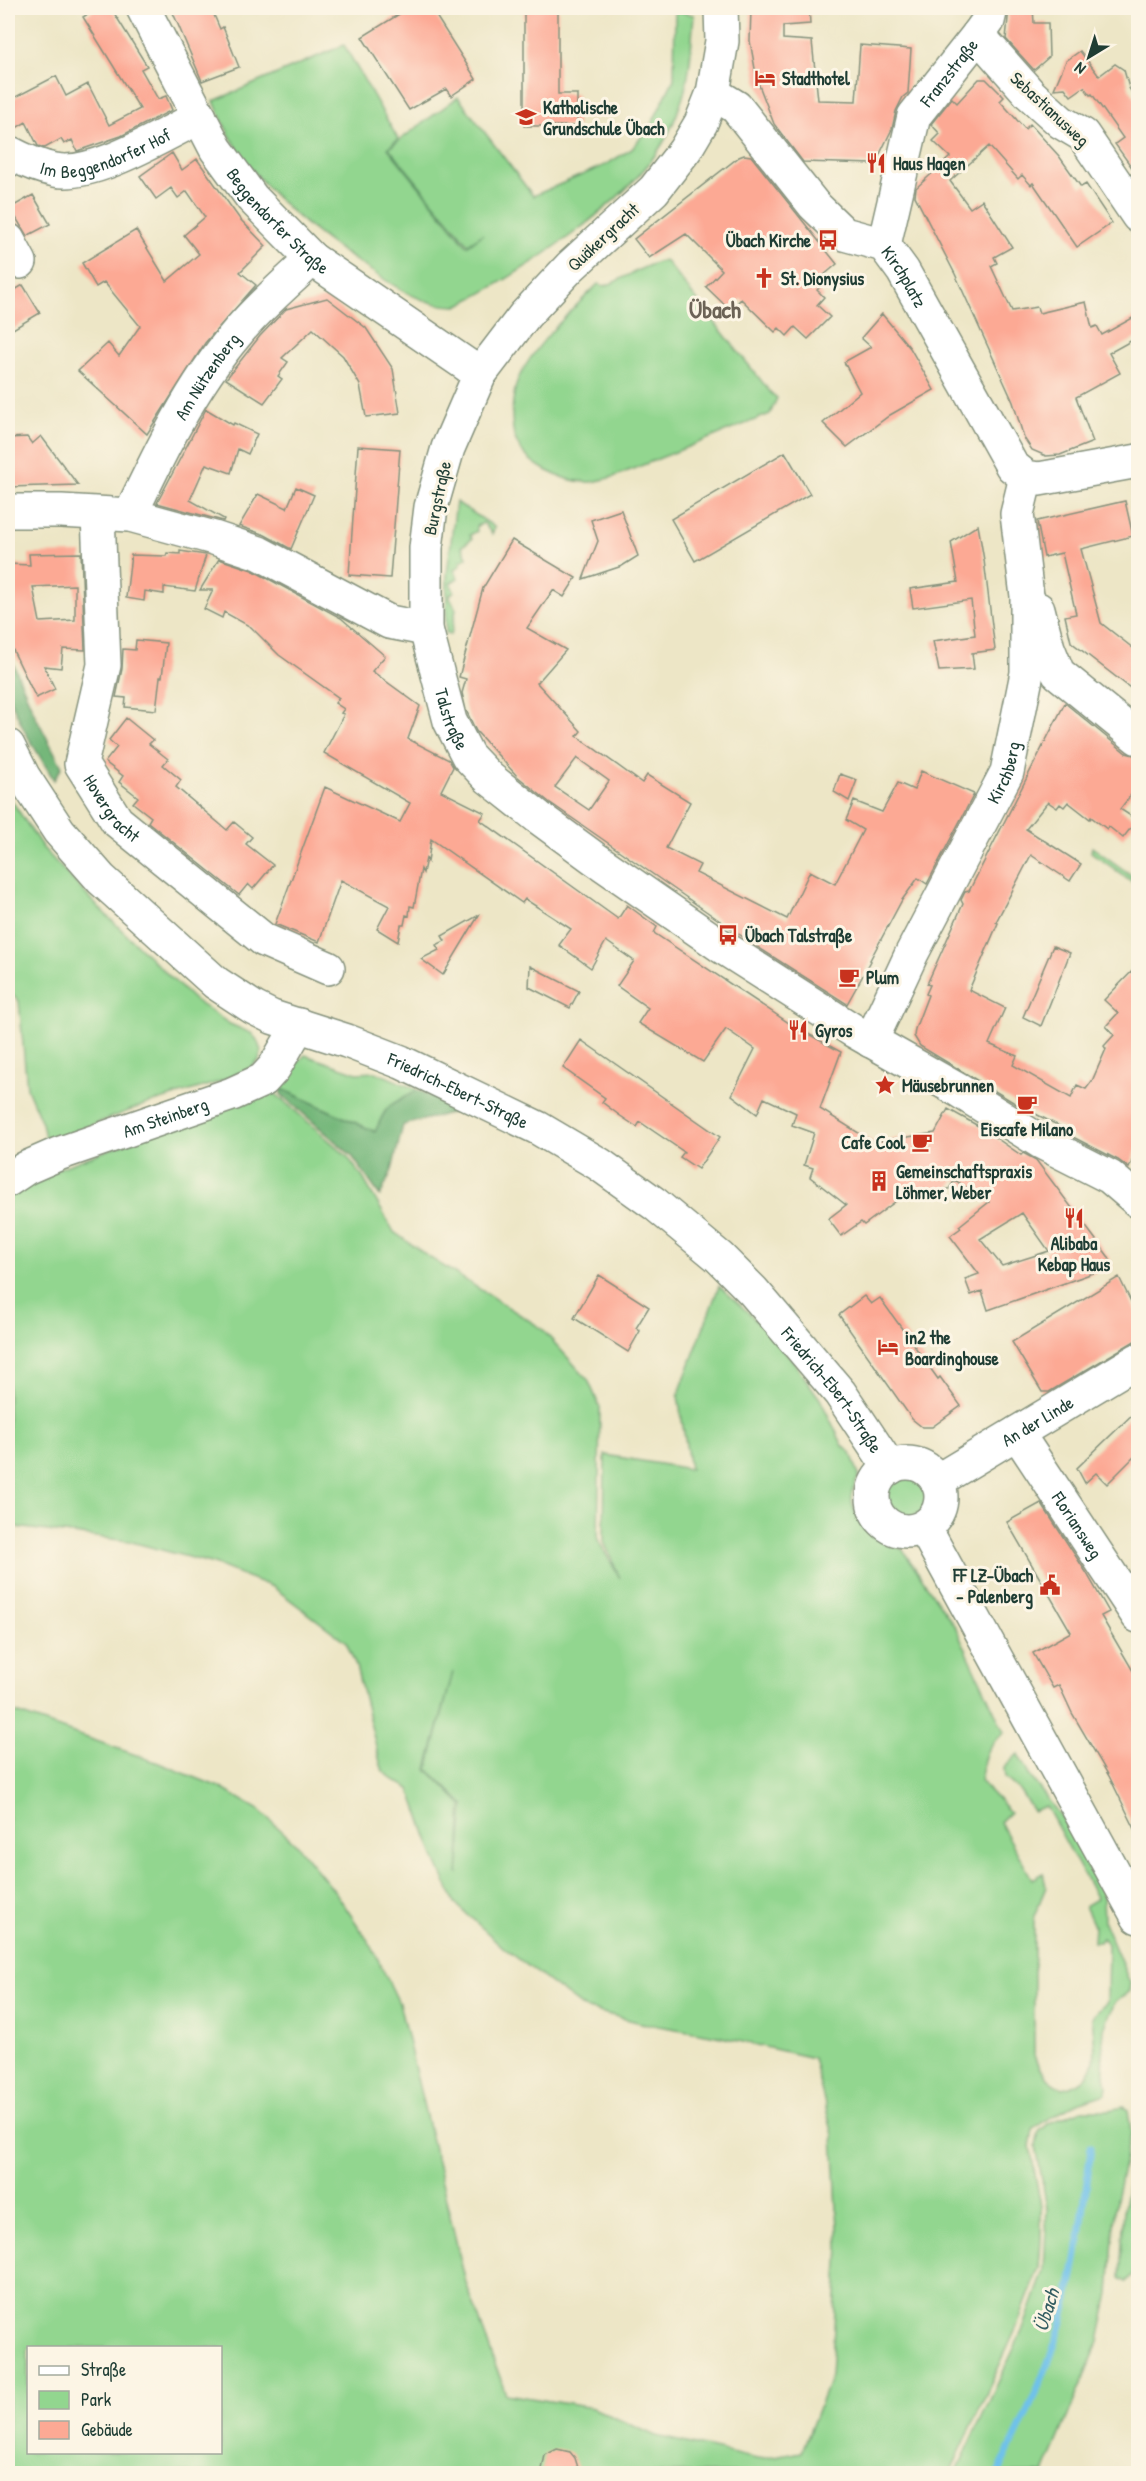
<svg xmlns="http://www.w3.org/2000/svg" width="1146" height="2481" font-family="'Patrick Hand',sans-serif">
<rect width="100%" height="100%" fill="#fcf5e5"/>
<filter id="ink" filterUnits="userSpaceOnUse"><feTurbulence type="fractalNoise" baseFrequency=".0167" numOctaves="2"/><feDisplacementMap in="SourceGraphic" scale="12" xChannelSelector="R" yChannelSelector="G"/><feConvolveMatrix kernelMatrix="1 2 1 2 8 2 1 2 1" color-interpolation-filters="sRGB"/></filter>
<filter id="wash" filterUnits="userSpaceOnUse"><feTurbulence type="fractalNoise" baseFrequency=".008" numOctaves="4" result="noise"/><feDisplacementMap in="SourceGraphic" scale="24" xChannelSelector="R" yChannelSelector="G"/><feGaussianBlur stdDeviation="1.35" result="paint"/><feColorMatrix in="noise" values="0 0 0 0 0 0 0 0 0 0 0 0 0 0 0 0 0 1.4 0 .05"/><feComposite in="paint" operator="in"/></filter>
<g filter="url(#wash)">
<rect width="100%" height="100%" fill="#ede6c6"/>
<!-- green -->
<path fill="#92d68f" stroke="#588a62" stroke-width="1.5" fill-rule="evenodd" d="M677,11L694,15C691,44 691,78 680,105C676,118 670,131 663,143C628,204 519,275 457,306C423,306 397,288 370,270C304,228 241,176 214,101L344,45L398,139L388,148L467,246L483,234L468,244L389,148L458,97L533,196L605,165L632,149L652,123L674,79L675,14Z
M665,260L771,393L777,398L770,414L613,477C606,479 598,481 591,482C564,483 524,465 515,438C512,430 512,419 512,410C513,400 514,389 518,379C536,343 570,312 598,284L605,286C628,277 641,266 665,260Z
M456,502L495,527L492,534L484,523L476,526L477,531L470,535L472,539L462,546L467,557L460,562L461,565L454,570L458,578L450,583L454,591L449,596L456,609L451,635L446,634L447,574Z
M8,795L43,848L99,908L194,1000L230,1024L251,1033L257,1040L261,1051L259,1060L252,1067L219,1082L144,1105L46,1143L42,1123L27,1088L19,1001L8,992Z
M1092,847L1138,880V886L1091,852Z
M305,1055L357,1073L376,1072L418,1090C393,1105 386,1101 376,1132L280,1088L284,1076Z
M270,1089L347,1156L363,1178L394,1232L432,1259L541,1328L588,1380L600,1407L598,1540L620,1578L604,1542L605,1455L690,1469L678,1396L719,1286L750,1314L790,1357L820,1399L843,1446L851,1453L859,1475L852,1492V1503L856,1514L867,1531L886,1544L902,1549L956,1628L1004,1732C981,1753 986,1754 980,1781L1010,1812L1000,1822L1032,1879L1043,1873L1046,1887L1034,1916V2055C1039,2072 1048,2081 1063,2088C1103,2080 1095,2050 1092,2017L1107,2002L1108,1944L1102,1938L1099,1942H1093L1094,1926L1085,1906L1097,1899L1046,1806L1033,1811L1020,1791L1005,1778L1004,1768L1018,1754L1029,1775L1063,1819L1103,1896L1104,1922L1130,1983L1129,1991L1114,2004L1104,2029L1102,2057L1107,2087L1105,2094L1078,2103L1046,2120L1033,2130L1030,2146L1041,2207V2239L1039,2268L1016,2329L950,2473H8V1710L156,1762L219,1787L259,1810L295,1843L336,1893L371,1945L399,2003L466,2283L506,2394L593,2408L656,2436L757,2459L802,2451L831,2376L839,2247L833,2135L813,2058L717,2036L641,2023L584,2008L504,1948L455,1903L435,1859L410,1789L394,1780L383,1771L380,1762L356,1666L346,1642L273,1587L214,1564L128,1541L8,1526V1193L20,1183ZM453,1672L428,1769L464,1805L458,1875L462,1805L427,1769ZM28,2348H220V2452H28Z
M883 1496a22 22 0 1 1 44 0a22 22 0 1 1-44 0Z
M1123,2107L1128,2110L1131,2133L1116,2199L1109,2293L1099,2341L1044,2473H956L1024,2327L1044,2271L1047,2208L1036,2146L1039,2132L1049,2123L1082,2110H1109Z
M1138,2129V2270H1136L1127,2282L1120,2278L1124,2208Z"/>
<!-- forest -->
<path fill="#75b77a" stroke="#4a7a57" stroke-width="1.5" d="M8,656L12,661L35,715L62,767L54,780L25,732L8,695Z
M280,1088L375,1132C389,1099 389,1107 418,1090L462,1110L403,1125L392,1170L380,1196L352,1156L281,1094Z"/>
<g fill="none" stroke-linecap="round" stroke-linejoin="round">
<!-- stream -->
<path stroke="#6ec1ea" stroke-width="7" d="M998,2474C1021,2425 1046,2376 1061,2325C1078,2267 1084,2207 1091,2147"/>
</g>
<g id="blocks">
<!-- building -->
<path fill="#fca994" fill-rule="evenodd" d="M97,8H111L147,66L141,69L158,99L166,96L172,110L121,136L77,151L72,140L64,144L61,139L45,148L38,146L26,122L8,133V101L56,76L66,96L88,84L109,125L140,109L83,17Z
M171,8H211L220,29L223,27L239,67L202,81Z
M409,8H431L476,79L451,96L446,89L409,110L362,37Z
M524,8H558V94H577V126H524Z
M751,8H809L810,24L783,26V39L812,41L818,100L856,101L860,45L911,49L908,93L903,97L896,111L892,129L875,164L803,162L774,124L757,80L750,41Z
M1009,8H1033L1034,23H1048L1049,57L1034,70L1006,39Z
M1080,51L1099,76L1115,64L1124,70L1129,88L1138,102V176L1115,144L1123,138L1092,94L1090,95L1084,87L1071,96L1065,88L1054,89L1066,61Z
M979,79H986L1004,97L1000,101L1025,129L1030,124L1059,156L1081,187L1086,184L1112,223L1077,247L1033,183L1031,185L1022,175L1018,179L989,146L950,181L970,208L982,200L1012,247L994,257L997,263L991,266L1012,311L1037,307L1039,313L1086,302L1092,328L1097,326L1102,335L1138,315V337L1109,353L1120,373L1076,397L1093,442L1060,455L1046,456L1032,450L1024,438L1013,402L955,274L915,196L916,188L950,157L933,141L940,134L931,124L952,98L957,103Z
M172,153L182,170L197,159L239,218L266,246L240,272L256,285L205,343L147,434L78,371L108,343L119,356L140,326L104,282L96,287L82,263L136,230L167,281L199,254L184,235L205,217L187,191L178,198L171,188L156,199L140,176Z
M744,155L751,156L837,264L816,282L821,286L817,290L824,297L817,305L830,317L808,339L795,327L787,336L779,328L775,332L741,299L730,310L706,287L722,270L686,234L649,258L634,239L739,157Z
M33,195L50,224L27,236L10,208Z
M23,285L40,313L8,332V294Z
M327,298L366,328L393,369L400,413L366,417L360,385L343,356L313,329L282,358L288,362L278,376L282,379L264,403L226,379L260,336L286,309Z
M882,314L910,348L934,390L890,415L847,447L823,423L860,392L844,362L871,347L861,338Z
M206,409L233,425L234,423L257,434L248,454L238,449L231,473L206,464L190,500L224,519L223,521L157,503Z
M41,436L78,485L8,487V438L27,437L32,444Z
M358,446L400,449L390,578L349,575Z
M785,452L810,494L695,561L671,519Z
M296,487L314,495L291,549L265,535L239,526L258,494L287,508Z
M1125,501L1133,536L1081,549L1101,623L1138,652V694L1071,642L1065,616L1076,614L1062,553L1044,557L1037,521Z
M621,510L638,556L622,566L583,579L598,541L591,520Z
M978,525L984,560L995,650L972,653L974,669L939,671L933,641L975,635L971,600L913,608L910,589L958,582L951,542Z
M512,540L576,578L564,597L553,590L527,628L566,650L537,683L581,731L577,736L642,783L647,775L690,802L666,848L700,865L696,873L787,919L810,871L835,884L863,830L846,820L854,801L882,812L898,783L914,790L921,771L974,794L927,884L918,878L902,900L870,960L871,961L847,1004L759,948L549,802L517,776L476,731L466,710L462,693L466,679L459,677L483,588ZM577,758L609,781L589,810L555,787Z
M180,551L206,555L195,591L164,587V594L145,591L144,601L126,598L131,555L166,556L167,553L180,554Z
M81,553L85,650L63,649L61,668L44,666L55,689L36,698L10,644L8,564L30,565L29,554ZM75,585V620L40,622L33,587Z
M219,559L252,570L341,618L385,656L372,671L420,706L408,739L449,760L453,767L441,791L485,813L480,820L618,919L627,905L657,927L654,933L792,1025L841,1052L820,1109L873,1142L935,1133L948,1109L980,1127L1021,1155L1023,1153L1036,1160L1108,1256L1113,1266L988,1310L982,1291L971,1295L965,1279L979,1274L950,1236L961,1228L959,1226L989,1202L955,1180L949,1189L903,1196L864,1225L861,1222L841,1236L828,1219L846,1205L810,1177L813,1168L804,1165L814,1133L792,1125L796,1113L764,1098L757,1114L732,1095L755,1049L726,1029L703,1062L638,1023L648,1008L617,986L634,961L606,941L591,968L559,945L571,929L525,899L522,903L431,839L428,862L426,858L423,873L421,869L414,907L410,906L409,916L406,915L404,925H401L398,942L377,929L389,906L341,880L319,942L275,924L325,787L400,822L410,803L324,753L344,714L341,713L344,709L335,703L339,698L279,655L251,627L224,612L222,618L204,609L213,590H200ZM1022,1213L1049,1251L1002,1266L980,1239Z
M136,640L166,643L162,677H160L156,710L125,707L126,698L116,697L122,669L123,649L135,650Z
M1065,703L1126,753L1138,756V786L1120,809L1137,820L1123,838L1108,826L1107,829L1091,817L1090,819L1068,802L1064,807L1060,804L1057,808L1048,802L1026,829L1081,864L1070,881L1031,855L996,922L998,923L969,990L1005,1008L989,1044L1017,1056L1013,1065L1071,1098L1077,1085L1086,1089L1092,1081L1106,1049L1104,1046L1114,1035L1106,1026L1118,1013L1104,1000L1138,965V1147L1129,1168L1118,1160L1067,1134L1069,1131L1018,1105L920,1046L914,1036L915,1029L928,995L926,994L930,985L927,984L963,904L961,900L965,892L969,891Z
M126,718L153,740L149,744L168,759L163,765L181,780L176,787L227,830L234,822L252,837L246,844L273,865L253,889L248,884L239,895L148,822L151,817L133,803L138,797L119,782L123,776L105,762L117,747L109,740Z
M840,774L857,780L849,801L834,792Z
M479,915L443,975L421,959L439,950L436,945L445,941L442,936Z
M1053,946L1070,953L1041,1026L1023,1017Z
M530,966L579,991L570,1008L529,987Z
M581,1040L720,1137L698,1169L680,1157L684,1152L640,1122L637,1127L619,1115L602,1102L605,1098L563,1068Z
M599,1275L649,1307L636,1328L640,1331L628,1352L574,1318Z
M1119,1277L1138,1316V1339L1049,1392H1042L1012,1342Z
M864,1296L871,1304L880,1298L938,1379L940,1377L961,1406L932,1427H922L912,1419L839,1315Z
M1138,1409V1453L1107,1484L1096,1473L1085,1483L1077,1468Z
M1041,1503L1086,1572L1109,1612L1101,1616L1133,1671L1138,1668V1835L1109,1776L1072,1713L1059,1685L1053,1688L1033,1653L1071,1632L1007,1522Z
M557,2449L570,2452L575,2458L580,2474H541L545,2455Z"/>
</g>
</g>
<g filter="url(#ink)">
<use href="#blocks" fill-opacity="0" stroke="#86927d" stroke-width="1.5"/>
<g fill="none" stroke-linecap="round" stroke-linejoin="round">
<!-- minor casing -->
<g stroke="#86927d" stroke-width="36">
<g id="minor">
<path id="s1" d="M143,8L216,149L252,198L312,259L480,374"/>
<path id="s2" d="M721,8L722,41L713,93L701,123L685,150L654,190L570,267L525,315L480,374L448,448L431,507L426,548V629L450,721L468,756L489,778L538,817L594,858L721,946L854,1031L958,1090L1041,1142L1110,1177L1138,1201"/>
<path d="M978,35L1030,94L1061,122L1083,135L1138,216"/>
<path id="s3" d="M713,93L736,107L814,205L844,234L884,245L903,271L1012,466L1026,477L1039,479L1138,461"/>
<path id="s4" d="M8,152C23,160 38,167 55,170C94,178 164,134 200,117"/>
<path d="M8,240L20,262"/>
<path id="s5" d="M884,245L914,116L978,35L988,21L991,8"/>
<path d="M8,511H61L130,515L214,538L259,553L389,622L426,629"/>
<path id="s6" d="M98,515L104,665L81,764L117,821L264,940L328,968"/>
<path id="s7" d="M130,515C160,452 191,387 237,333C259,306 287,283 312,259"/>
<path d="M1038,609L1048,648L1058,673L1138,738"/>
<path id="s8" d="M871,1041L912,953L1007,772L1027,673V596L1017,514L1026,477"/>
<path id="s9" d="M8,1180L26,1168L58,1154L232,1094L263,1080L274,1068L299,1025"/>
<path id="s10" d="M1017,1433L1138,1616"/>
<path id="s11" d="M937,1481L1138,1360"/>
</g>
</g>
<!-- major casing -->
<g stroke="#86927d" stroke-width="36">
<g id="major">
<path id="s12" d="M8,746L23,776L59,831L101,879L216,983L254,1008L272,1017L347,1041L401,1062L538,1128L599,1164L655,1204L719,1257L753,1291L840,1393L890,1468"/>
<circle cx="907" cy="1497" r="34"/>
<path d="M924,1527L1138,1917"/>
</g>
</g>
<!-- minor -->
<use href="#minor" stroke="#fff" stroke-width="33"/>
<!-- major -->
<use href="#major" stroke="#fff" stroke-width="33"/>
</g>
</g>
<!-- icons -->
<defs>
<g id="hotel-bare" transform="scale(1.62)"><path d="M-6-4.5h1.5V1H6V5H4.5V3h-9V5H-6ZM-4 0a1.8 1.8 0 1 1 3.6 0ZM.5 0V-2.5h3Q6-2.5 6 0Z" fill="#c8321e" stroke="#fcf5e5" stroke-width="2.5" paint-order="stroke"/></g>
<g id="school-bare" transform="scale(1.62)"><path d="M0-5L7-2L0 1L-7-2ZM-4 1L0 2.5L4 1V4Q0 6-4 4Z" fill="#c8321e" stroke="#fcf5e5" stroke-width="2.5" paint-order="stroke"/></g>
<g id="restaurant-bare" transform="scale(1.62)"><path d="M-5-6h1v4h1v-4h1v4h1v-4h1v5L-1.5 .5V6h-2V.5L-5-1ZM5-6V6H3V1.5H1.5Q1.5-4 5-6Z" fill="#c8321e" stroke="#fcf5e5" stroke-width="2.5" paint-order="stroke"/></g>
<g id="bus-bare" transform="scale(1.62)"><path d="M-5-6H5V4H4V6H2V4H-2V6H-4V4H-5ZM-3.5-4V0h7V-4ZM-3.5 1.2v1.5H-2V1.2ZM2 1.2v1.5H3.5V1.2Z" fill="#c8321e" stroke="#fcf5e5" stroke-width="2.5" paint-order="stroke"/></g>
<g id="church-bare" transform="scale(1.62)"><path d="M-1.2-6h2.4v3.5h3.3v2.4h-3.3V6h-2.4V-.1h-3.3v-2.4h3.3Z" fill="#c8321e" stroke="#fcf5e5" stroke-width="2.5" paint-order="stroke"/></g>
<g id="cafe-bare" transform="scale(1.62)"><path d="M-5.5-4.5H6V0H3Q3 3.5 0 3.5H-2.5Q-5.5 3.5-5.5 0ZM3-3.2v2h1.7v-2ZM-6 4.5H4V6H-6Z" fill="#c8321e" stroke="#fcf5e5" stroke-width="2.5" paint-order="stroke"/></g>
<g id="sight-bare" transform="scale(1.62)"><path d="M0-6L1.8-2.2L6-1.7L2.9 1.2L3.7 5.4L0 3.3L-3.7 5.4L-2.9 1.2L-6-1.7L-1.8-2.2Z" fill="#c8321e" stroke="#fcf5e5" stroke-width="2.5" paint-order="stroke"/></g>
<g id="building-bare" transform="scale(1.62)"><path d="M-4-6H4V6H1V3H-1V6H-4ZM-2.5-4.3h1.7v1.8h-1.7ZM.8-4.3h1.7v1.8H.8ZM-2.5-1h1.7V.8h-1.7ZM.8-1h1.7V.8H.8Z" fill="#c8321e" stroke="#fcf5e5" stroke-width="2.5" paint-order="stroke"/></g>
<g id="civic-bare" transform="scale(1.62)"><path d="M-.6-6.5H3V-4.5H.6V-3L4-1V1h2V6H-6V1h2V-1L-.6-3ZM-1.2 2.5V6h2.4V2.5Z" fill="#c8321e" stroke="#fcf5e5" stroke-width="2.5" paint-order="stroke"/></g>
</defs>
<g fill-rule="evenodd">
<use href="#hotel-bare" x="765" y="78"/>
<use href="#school-bare" x="526" y="117"/>
<use href="#restaurant-bare" x="876" y="163"/>
<use href="#bus-bare" x="828" y="240"/>
<use href="#church-bare" x="764" y="278"/>
<use href="#bus-bare" x="728" y="935"/>
<use href="#cafe-bare" x="849" y="977"/>
<use href="#restaurant-bare" x="798" y="1030"/>
<use href="#sight-bare" x="885" y="1085"/>
<use href="#cafe-bare" x="1027" y="1104"/>
<use href="#cafe-bare" x="922" y="1142"/>
<use href="#building-bare" x="879" y="1181"/>
<use href="#restaurant-bare" x="1074" y="1218"/>
<use href="#hotel-bare" x="888" y="1347"/>
<use href="#civic-bare" x="1050" y="1585"/>
</g>
<g text-anchor="middle" dominant-baseline="central" stroke-width="6" stroke-linejoin="round" paint-order="stroke">
<!-- street labels -->
<g font-size="18" fill="#1f3d34" stroke="#fcf5e5">
<text stroke="none"><textPath href="#s5" startOffset="188">Franzstraße</textPath></text>
<text transform="translate(1050 109) rotate(43)">Sebastianusweg</text>
<text stroke="none"><textPath href="#s4" startOffset="104">Im Beggendorfer Hof</textPath></text>
<text stroke="none"><textPath href="#s1" startOffset="254">Beggendorfer Straße</textPath></text>
<text transform="translate(603 237) rotate(-43)">Quäkergracht</text>
<text stroke="none"><textPath href="#s3" startOffset="273">Kirchplatz</textPath></text>
<text stroke="none"><textPath href="#s7" startOffset="159">Am Nützenberg</textPath></text>
<text transform="translate(437 498) rotate(-78)">Burgstraße</text>
<text stroke="none"><textPath href="#s2" startOffset="812">Talstraße</textPath></text>
<text stroke="none"><textPath href="#s8" startOffset="300">Kirchberg</textPath></text>
<text stroke="none"><textPath href="#s6" startOffset="306">Hovergracht</textPath></text>
<text stroke="none"><textPath href="#s12" startOffset="584">Friedrich-Ebert-Straße</textPath></text>
<text stroke="none"><textPath href="#s9" startOffset="170">Am Steinberg</textPath></text>
<text stroke="none"><textPath href="#s12" startOffset="1070">Friedrich-Ebert-Straße</textPath></text>
<text stroke="none"><textPath href="#s11" startOffset="117">An der Linde</textPath></text>
<text stroke="none"><textPath href="#s10" startOffset="110">Floriansweg</textPath></text>
</g>
<!-- poi labels -->
<g font-size="18" font-weight="bold" fill="#1f3d34" stroke="#fcf5e5" text-anchor="start">
<text x="782" y="78">Stadthotel</text>
<text x="543" y="107">Katholische<tspan x="543" dy="21">Grundschule Übach</tspan></text>
<text x="893" y="163">Haus Hagen</text>
<text x="811" y="240" text-anchor="end">Übach Kirche</text>
<text x="781" y="278">St. Dionysius</text>
<text x="745" y="935">Übach Talstraße</text>
<text x="866" y="977">Plum</text>
<text x="815" y="1030">Gyros</text>
<text x="902" y="1085">Mäusebrunnen</text>
<text x="1027" y="1129" text-anchor="middle">Eiscafe Milano</text>
<text x="905" y="1142" text-anchor="end">Cafe Cool</text>
<text x="896" y="1171">Gemeinschaftspraxis<tspan x="896" dy="21">Löhmer, Weber</tspan></text>
<text x="1074" y="1243" text-anchor="middle">Alibaba<tspan x="1074" dy="21">Kebap Haus</tspan></text>
<text x="905" y="1337">in2 the<tspan x="905" dy="21">Boardinghouse</tspan></text>
<text x="1033" y="1575" text-anchor="end">FF LZ-Übach<tspan x="1033" dy="21">- Palenberg</tspan></text>
</g>
<!-- water labels -->
<g font-size="20" font-style="italic" fill="#335e62" stroke="#fcf5e5">
<text transform="translate(1046 2310) rotate(-73)">Übach</text>
</g>
<!-- district labels -->
<g font-size="24" font-weight="bold" fill="#6c6356" stroke="#fcf5e5">
<text x="715" y="309">Übach</text>
</g>
</g>
<!-- margin -->
<rect width="1146" height="2481" fill="none" stroke="#fcf5e5" stroke-width="30"/>
<!-- legend -->
<rect x="27" y="2346" width="195" height="108" fill="#fcf5e5" stroke="#a4ab9e" stroke-width="1.5"/>
<rect x="39" y="2366" width="30" height="9" fill="#ffffff" stroke="#a4ab9e" stroke-width="1.5"/>
<text x="81" y="2376" font-size="18" fill="#1f3d34">Straße</text>
<rect x="39" y="2391" width="30" height="18" fill="#92d68f" stroke="#a4ab9e" stroke-width="1.5"/>
<text x="81" y="2406" font-size="18" fill="#1f3d34">Park</text>
<rect x="39" y="2421" width="30" height="18" fill="#fca994" stroke="#a4ab9e" stroke-width="1.5"/>
<text x="81" y="2436" font-size="18" fill="#1f3d34">Gebäude</text>
<!-- north arrow -->
<g transform="translate(1089 57) rotate(218)" stroke="#fcf5e5" stroke-width="4.5" paint-order="stroke">
<path d="M0-4.5L10 22L0 15L-10 22Z" fill="#1f3d34"/>
<text y="-9" font-size="16" font-weight="bold" text-anchor="middle" fill="#1f3d34">N</text>
</g>
</svg>
